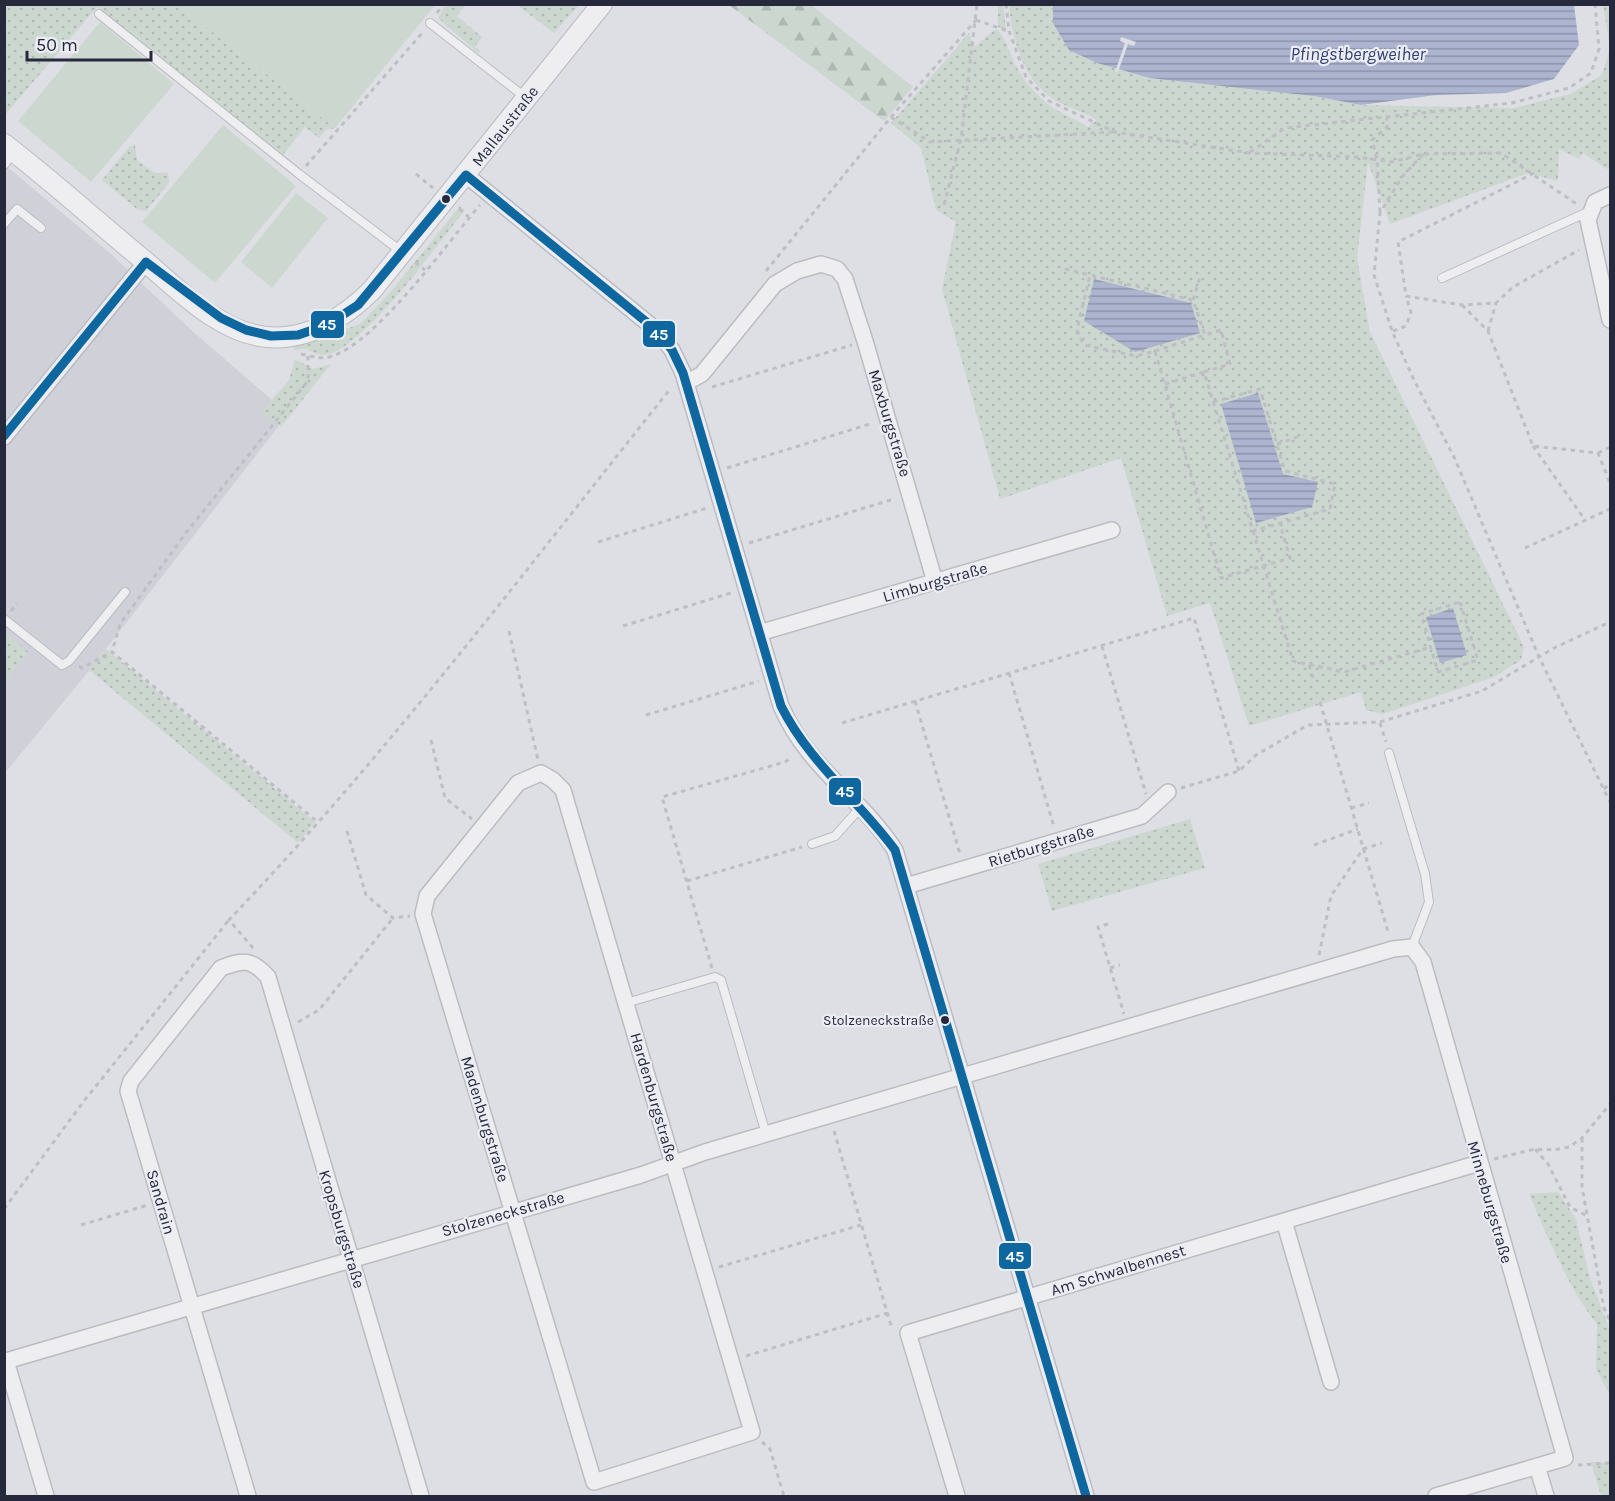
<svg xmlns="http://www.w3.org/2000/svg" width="1615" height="1501" font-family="Karla,sans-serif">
<defs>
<pattern id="grass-dots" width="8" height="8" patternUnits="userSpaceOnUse" patternTransform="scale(1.5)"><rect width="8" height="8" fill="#ccd7cf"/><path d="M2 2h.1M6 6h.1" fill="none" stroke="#afb9b3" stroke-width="1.8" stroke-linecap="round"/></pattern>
<pattern id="forest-firs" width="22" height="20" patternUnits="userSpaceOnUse" patternTransform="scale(1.5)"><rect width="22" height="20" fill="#ccd7cf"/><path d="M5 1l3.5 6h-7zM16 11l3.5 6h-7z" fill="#afb9b3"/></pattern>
<pattern id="water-rules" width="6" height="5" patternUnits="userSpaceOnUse" patternTransform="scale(1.5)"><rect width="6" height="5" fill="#acb4cf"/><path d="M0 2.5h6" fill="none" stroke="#8c92a9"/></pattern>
</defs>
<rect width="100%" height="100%" fill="#dedfe4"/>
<!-- built -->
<path fill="#cfd0d8" d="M5,165L111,254L190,329L288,414L88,672L5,773Z"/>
<!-- grass -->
<path fill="url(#grass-dots)" d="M4,5H178L335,128L326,130L319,138L305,127L283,155L97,7L5,115Z
M445,5H466L457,16L482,37L475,47L481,51L478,53L438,18Z
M517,5H579L554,33Z
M998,5H1003L1006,29L998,27Z
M1009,5H1053V23L1314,96L1361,105L1514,108L1570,94L1602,75L1610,48L1603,5H1610V168L1607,169L1583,153L1579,159L1559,149L1558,181L1528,173L1390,224L1368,162L1357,258L1370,332L1524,647L1521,660L1494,677L1383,714L1366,710L1361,692L1249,726L1210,603L1167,616L1121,458L1000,499L942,289L956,222L936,210L921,148L891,123L969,33L975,47L994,30H998C1009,43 1011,61 1022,76C1030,88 1043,101 1055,109C1066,116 1077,120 1088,127L1097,120C1083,111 1064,107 1050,97C1022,77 1012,37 1009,5Z
M135,145L137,160L155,173H168L169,183L146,211L138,210L102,180L129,147Z
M460,206L465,210C433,250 380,326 337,351C326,357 316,356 307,349L294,350L293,346L323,339L341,327L349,328L360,324L389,294Z
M295,359L313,369L331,364L281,427L261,412L289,380Z
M5,633L28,652L5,681Z
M106,649L315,822L298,843L89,670Z
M1190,819L1205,868L1052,911L1038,864Z
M1558,1192L1576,1219L1589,1275L1610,1331V1395L1596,1369L1597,1324C1566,1284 1549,1240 1529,1194Z
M1591,1462L1610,1463V1496H1601Z"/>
<!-- forest -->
<path fill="url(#forest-firs)" d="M729,5H811L913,87L884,121Z"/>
<!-- garden -->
<path fill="#ccd7cf" d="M178,5H435L335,128Z
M100,22L174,84L91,182L18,121Z
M223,125L296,186L215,283L142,222Z
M296,193L328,218L272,288L241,262Z"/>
<!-- water -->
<path fill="url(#water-rules)" d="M1053,5H1574L1579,45L1554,79L1506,93L1436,95L1361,105L1314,96L1150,78L1097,63L1069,50L1053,23Z
M1094,279L1191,303L1200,333L1135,352L1084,321Z
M1258,393L1283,474L1318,482L1312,507L1256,523L1221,404Z
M1453,608L1467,655L1440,663L1426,617Z"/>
<!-- pier -->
<path fill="#dedfe4" d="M1121,37L1136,42L1134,46L1128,44L1118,72H1115L1125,43L1120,41Z"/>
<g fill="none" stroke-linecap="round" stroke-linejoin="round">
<!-- service casing -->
<g stroke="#bbbcc0" stroke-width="10">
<path id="service" d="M99,14L299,174L402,252
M430,23L526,98
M4,165L15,152
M4,224L17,209L41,228
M1442,278L1590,211
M4,619L62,665L69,661L125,592
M1389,753L1425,874L1429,902L1412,947
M812,844L835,836L861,807
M626,1003L715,977L721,980L766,1134"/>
</g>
<!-- minor casing -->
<g stroke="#bbbcc0" stroke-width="18">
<path id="minor" d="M466,175L655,329L672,350L683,373L781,706C808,769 859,795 895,850L1086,1496
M1610,195L1595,202L1588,220L1610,320
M686,383L702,374L775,284L797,271L821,264L837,269L845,279L865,341L935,582
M4,437L146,262
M759,633L1112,530
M541,773L553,780L563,790L752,1432L594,1482L423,914L427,896L518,783Z
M906,886L1142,816L1168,792
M1284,1221L1331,1382
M1537,1466L1546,1496
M46,1496L6,1361L641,1175L705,1152L1393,949L1412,947L1423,962L1565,1458L1436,1496
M248,1496L128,1091L131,1081L221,968C243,960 251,958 268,977L421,1496
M957,1496L908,1333L1479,1163"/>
</g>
<!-- tertiary casing -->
<g stroke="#bbbcc0" stroke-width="22">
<path id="tertiary" d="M4,144C51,180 95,220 141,258C176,287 219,333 267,337C308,341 345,317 372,290L602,4"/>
</g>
<!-- path -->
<path stroke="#bebec4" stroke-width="3" stroke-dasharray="4.5 4.5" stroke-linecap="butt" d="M1006,4L1009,31L1026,77L1049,101L1115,132L1249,153L1357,157L1392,162L1423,154L1501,153L1578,205
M437,13L443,4
M976,20L1008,31
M891,117L930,142L1115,132
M1250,152L1285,128L1512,103L1569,88L1591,73L1599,49L1595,4
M1423,154L1402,177L1380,213L1374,275L1392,331L1414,380L1454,457L1539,657L1610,802
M306,166L424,31
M1534,173L1398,242L1406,296L1462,305L1496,303L1513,287L1579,250
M416,174L433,188
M944,205L961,139L977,4
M459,209L469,217
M1380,212L1377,159L1372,140L1387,127V116
M415,262L425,270
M1065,269L1090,275
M766,271L891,117L976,20
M1193,300L1200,277
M1462,305L1488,331L1533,446L1598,453L1610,483
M1393,331L1406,326L1411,312L1406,296
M1488,331L1496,303
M1155,351L1205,335L1193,300L1090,275L1077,330L1084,345L1136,356L1155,351L1221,578L1290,558L1280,524
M301,354C312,356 321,360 332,356C377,342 447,243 480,205
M308,356V381L185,534L120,624L112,652L319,823
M1204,372L1230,364L1221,330L1205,335
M1165,384L1204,372L1293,661L1344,672L1431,647
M712,387L852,345
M1213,402L1260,389L1285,471L1335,484L1330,509L1253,531
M1277,444L1303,435
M1533,446L1585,520
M1598,453L1610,447
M727,468L873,423
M598,542L707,508
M749,543L894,499
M1525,548L1610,509
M1460,602L1478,660L1438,672L1421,614Z
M11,611L17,603
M623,626L734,592
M509,631L538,760
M1102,646L1146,794
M1309,665L1314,681
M79,666L82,668L112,652
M1009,673L1054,827
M915,701L960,854
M1320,702L1389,935
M646,715L759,681
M842,723L1194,618L1239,771
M1380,723L1386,742
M431,740L445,798L472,819
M1181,788L1239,771L1256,755L1308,725L1380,722L1482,691L1554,648L1610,622
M1604,789L1610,783
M1351,808L1369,803
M347,831L366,895L393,918L410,916
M1314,845L1358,829
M687,881L802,847
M1108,924L1098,927L1124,1014
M253,948L229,920C388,753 527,568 671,388
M1319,955L1331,896L1363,849L1382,843
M712,968L662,797L785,762L792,757
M1110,968L1120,965
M298,1022L319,1010L393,918
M834,1131L892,1329
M1582,1138V1187L1604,1308L1610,1321
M1535,1149L1548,1164L1570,1207L1587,1216
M1494,1159L1535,1149L1554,1150L1569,1147L1582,1138L1610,1104
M4,1209L84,1101L229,920
M81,1225L148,1205
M719,1267L861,1225
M746,1356L888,1313
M762,1442L770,1449L784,1496
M1578,1465L1610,1463"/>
<!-- service -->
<use href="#service" stroke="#eeeef1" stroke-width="8"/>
<!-- minor -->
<use href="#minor" stroke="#eeeef1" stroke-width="15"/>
<!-- tertiary -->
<use href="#tertiary" stroke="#eeeef1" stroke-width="20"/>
<!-- bus-1 casing -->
<g stroke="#ecedf4" stroke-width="14">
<path id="bus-1" d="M466,175L655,329L672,350L683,373L781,706C809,762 858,800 895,850L1086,1496
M146,262L221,318L246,330L271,336L298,335L327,325L358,305L466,175
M4,436L146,262"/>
</g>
<!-- bus-1 -->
<use href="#bus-1" stroke="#0e679f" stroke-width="9"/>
</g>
<!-- markers -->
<g fill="#26293c" stroke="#ecedf4" stroke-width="2">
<circle cx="446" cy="199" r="5"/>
<circle cx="945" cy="1020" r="5"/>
</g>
<g text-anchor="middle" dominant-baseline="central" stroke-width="4.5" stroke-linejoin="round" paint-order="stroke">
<!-- bus labels -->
<g font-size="14" fill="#26293c" stroke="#ecedf4" text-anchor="end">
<text x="934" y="1020">Stolzeneckstraße</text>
</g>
<!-- street labels -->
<g font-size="16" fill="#26293c" stroke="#ecedf4">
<text transform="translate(505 126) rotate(-52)">Mallaustraße</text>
<text transform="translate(890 423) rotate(73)">Maxburgstraße</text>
<text transform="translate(935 582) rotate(-16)">Limburgstraße</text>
<text transform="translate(1041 846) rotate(-17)">Rietburgstraße</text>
<text transform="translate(654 1097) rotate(74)">Hardenburgstraße</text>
<text transform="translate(485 1119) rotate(73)">Madenburgstraße</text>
<text transform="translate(161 1202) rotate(74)">Sandrain</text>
<text transform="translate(1490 1202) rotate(74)">Minneburgstraße</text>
<text transform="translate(503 1214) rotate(-16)">Stolzeneckstraße</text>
<text transform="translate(342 1229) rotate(73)">Kropsburgstraße</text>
<text transform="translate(1118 1270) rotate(-17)">Am Schwalbennest</text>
</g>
<!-- water labels -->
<g font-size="18" font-style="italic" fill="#313e6f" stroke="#ecedf4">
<text x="1358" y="54">Pfingstbergweiher</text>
</g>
</g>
<g stroke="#ecedf4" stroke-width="2">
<rect x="310" y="310" width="35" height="29" rx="6" fill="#0e679f"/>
<rect x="642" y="320" width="34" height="28" rx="6" fill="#0e679f"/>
<rect x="828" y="777" width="34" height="29" rx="6" fill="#0e679f"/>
<rect x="998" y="1242" width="34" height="28" rx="6" fill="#0e679f"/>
</g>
<g font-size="16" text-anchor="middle" font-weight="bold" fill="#fff">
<text x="327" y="330">45</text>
<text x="659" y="340">45</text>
<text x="845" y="797">45</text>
<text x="1015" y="1262">45</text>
</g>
<!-- border -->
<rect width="1615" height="1501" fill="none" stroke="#26293c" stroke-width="12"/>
<!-- scale -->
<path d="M27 51v9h124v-9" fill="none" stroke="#26293c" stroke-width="3"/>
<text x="36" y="51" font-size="18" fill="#26293c" stroke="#ecedf4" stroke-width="4.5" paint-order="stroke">50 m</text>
</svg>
